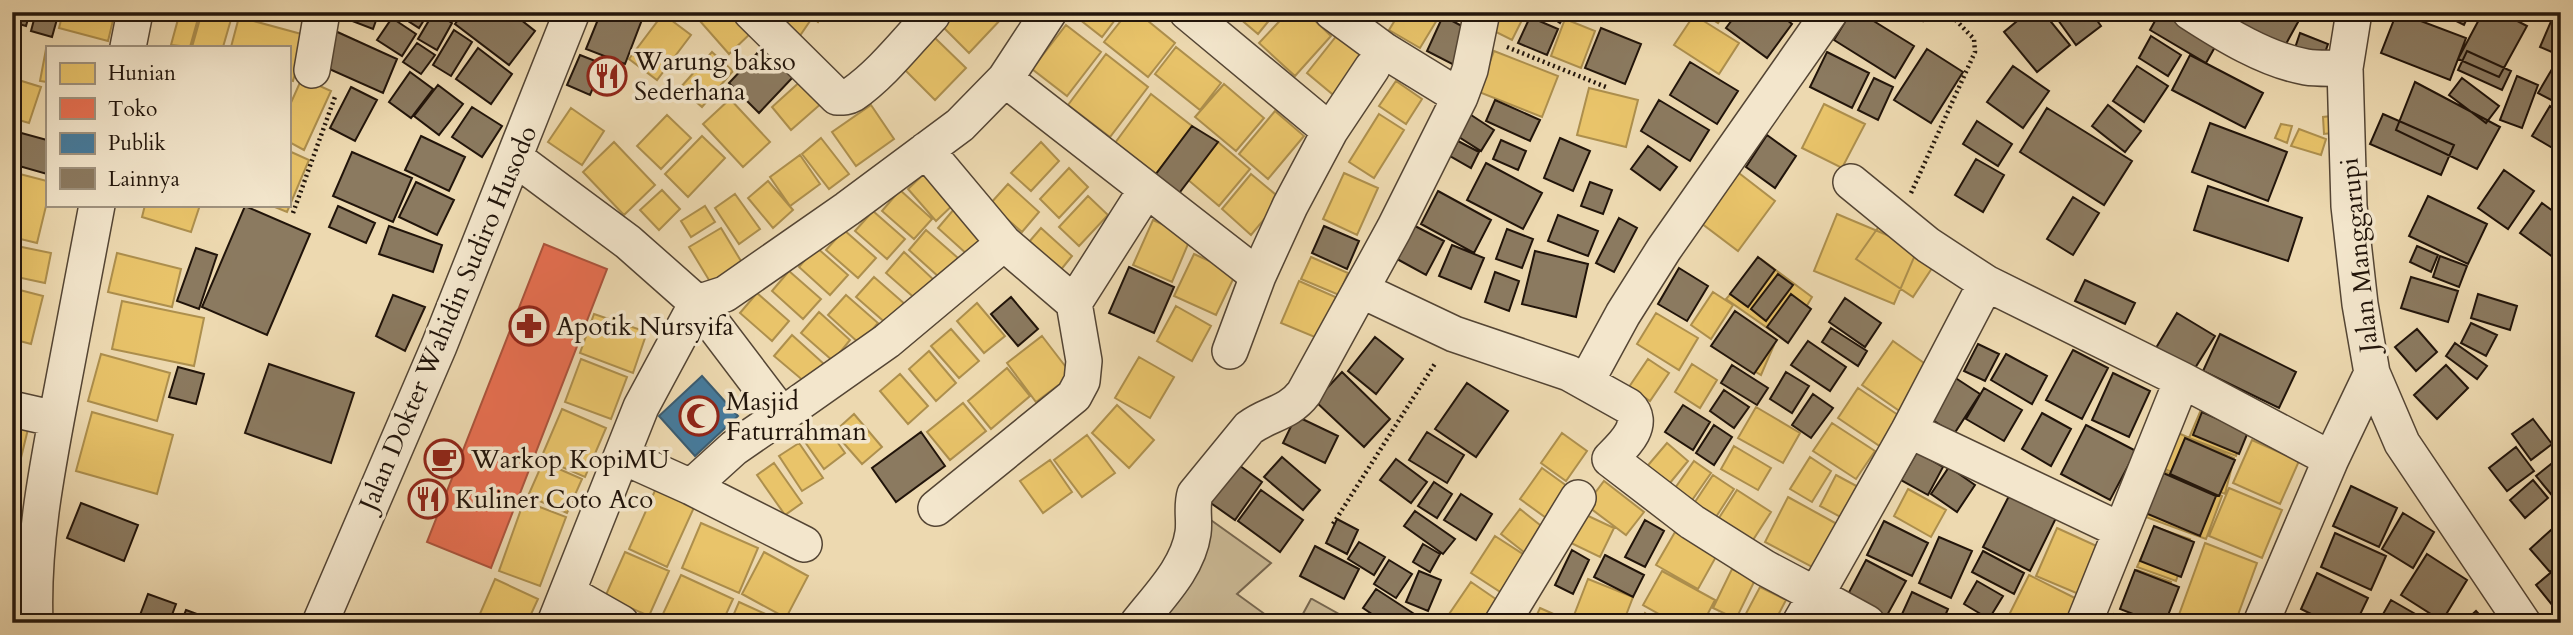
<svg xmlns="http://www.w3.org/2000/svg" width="2573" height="635" font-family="Cardo,serif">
<rect width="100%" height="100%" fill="#edd9b0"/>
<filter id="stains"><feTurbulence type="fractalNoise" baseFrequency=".00286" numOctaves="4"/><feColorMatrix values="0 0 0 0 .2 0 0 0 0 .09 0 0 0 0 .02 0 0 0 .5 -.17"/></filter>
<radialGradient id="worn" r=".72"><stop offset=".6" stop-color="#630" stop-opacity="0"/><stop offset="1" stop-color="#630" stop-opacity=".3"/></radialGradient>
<!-- green -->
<path fill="#cab894" stroke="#76664f" stroke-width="2" d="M1208,518L1271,563L1237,594L1277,623H1146Z
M1311,599H1312L1355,623H1298Z"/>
<!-- homes -->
<path fill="#e9c46a" stroke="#ad8f4d" stroke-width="2" d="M63,12H115L108,41L59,28Z
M180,12L199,15L190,47L171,45Z
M202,12H218L232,16L223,47H192Z
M692,12H735L753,31L729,54Z
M775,12H797L810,21L797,40Z
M806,12H825L818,22Z
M953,12H997L1003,17L969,53L941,25Z
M1070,12H1121L1102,37Z
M1128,12H1137L1175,43L1148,77L1104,42Z
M1232,12H1276L1258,34Z
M1288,12H1306L1331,36L1295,76L1259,43Z
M1400,12H1436L1440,15L1420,48L1389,30Z
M1493,12H1526L1512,40L1486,27Z
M1587,12H1606L1602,21Z
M1701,12H1725L1718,23Z
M663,14L691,35L657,80L629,59Z
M1694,15L1739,43L1719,74L1674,45Z
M239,17L305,35L293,81L289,80V47H231Z
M1565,19L1595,31L1581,68L1551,56Z
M1066,25L1101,52L1067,96L1032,69Z
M1338,34L1369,59L1337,98L1307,73Z
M934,37L966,68L935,100L903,68Z
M1176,47L1221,83L1200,110L1155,74Z
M46,49H47V82L40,81Z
M1494,51L1558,76L1542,117L1479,92Z
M712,52L733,71L702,107L680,88Z
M1106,54L1148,87L1110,137L1068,105Z
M12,78L41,87L29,123L12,118Z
M302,78L331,91L304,150L289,142V107Z
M803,79L823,102L791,130L772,107Z
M1396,81L1422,99L1406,124L1379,106Z
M1224,84L1264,118L1236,151L1195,117Z
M1589,88L1638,100L1626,147L1577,135Z
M1151,94L1192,126L1156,174L1115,143Z
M730,99L770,142L743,167L703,124Z
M1824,104L1865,124L1842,168L1802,148Z
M871,105L894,139L856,166L832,132Z
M571,108L604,131L582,165L548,142Z
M1275,111L1304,136L1268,179L1239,154Z
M1379,114L1404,130L1374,178L1349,162Z
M667,115L691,138L661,169L637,146Z
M2331,116L2332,133L2324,134L2323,117Z
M2281,124L2292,126L2287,143L2275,138Z
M2299,129L2326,139L2321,155L2291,146Z
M702,136L725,158L688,197L665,174Z
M821,138L849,174L829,189L802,154Z
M614,142L655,185L624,215L583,172Z
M1041,142L1059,161L1031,191L1011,173Z
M1218,142L1250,169L1219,206L1187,179Z
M289,151L309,160L287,212L270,205H289Z
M800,155L820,184L790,206L770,177Z
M1069,168L1088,187L1059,218L1040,199Z
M1735,170L1775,201L1738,251L1697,220Z
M927,171L956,202L936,221L908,189Z
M12,172L47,181V202L37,243L12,237Z
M1344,173L1378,188L1357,235L1323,219Z
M1251,174L1281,199L1251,235L1222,209Z
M768,181L793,210L773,228L748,198Z
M1008,184L1039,212L1022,232L990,204Z
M662,190L680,209L659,230L640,210Z
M900,190L932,219L914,239L882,211Z
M735,194L760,229L739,244L715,208Z
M1088,196L1108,215L1079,246L1059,227Z
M145,205H200L191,232L142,217Z
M705,206L715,222L691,237L681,221Z
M955,208L987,236L969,256L938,228Z
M873,211L905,239L887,259L855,231Z
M1837,214L1918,248L1894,304L1814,271Z
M1153,220L1191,237L1172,282L1133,265Z
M1882,222L1938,259L1913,297L1856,259Z
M721,228L744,266L712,285L689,247Z
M1041,228L1072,256L1055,277L1023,249Z
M844,230L876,258L858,278L826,250Z
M926,230L958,258L940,278L909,250Z
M12,245L51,253L45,283L12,276Z
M816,247L848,275L830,295L799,267Z
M904,252L935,281L918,301L886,273Z
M117,253L181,269L172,307L108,292Z
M1194,254L1236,273L1216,315L1174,296Z
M1311,257L1348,273L1339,295L1301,279Z
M1761,259L1812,297L1786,341L1726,299Z
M789,271L821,299L803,319L772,291Z
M874,277L906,305L888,325L856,297Z
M1299,281L1340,299L1322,340L1281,323Z
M12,288L43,296L31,344L12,339Z
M1713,292L1733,305L1711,339L1691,325Z
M757,293L789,321L772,341L740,313Z
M846,295L878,323L860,344L828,315Z
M122,301L204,318L194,366L112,349Z
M977,303L1005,336L984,353L957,321Z
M1176,306L1211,326L1192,361L1157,341Z
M819,312L850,340L833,361L801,333Z
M1735,312L1774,345L1761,375L1714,347Z
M1656,313L1698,338L1679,370L1637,344Z
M594,314L647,332L633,373L580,353Z
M951,329L979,361L959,378L931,346Z
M792,335L824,364L806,383L774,356Z
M1042,336L1072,375L1036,402L1007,363Z
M1893,341L1931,368L1901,412L1862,385Z
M12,342L18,344L12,377Z
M929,351L956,383L936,401L909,369Z
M101,354L170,373L157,421L88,401Z
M1139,357L1174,377L1150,418L1115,398Z
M581,359L627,377L611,419L565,402Z
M1648,359L1669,373L1650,401L1629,387Z
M1692,364L1717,380L1700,408L1675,392Z
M1007,368L1030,396L991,429L968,401Z
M900,374L928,406L908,424L880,391Z
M1858,388L1901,417L1881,447L1838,418Z
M963,403L986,431L950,460L927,432Z
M1117,405L1154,440L1129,468L1092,433Z
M1756,407L1800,433L1783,463L1738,438Z
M562,409L606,428L585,477L541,458Z
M92,412L173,435L157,494L76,471Z
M2200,412L2244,431L2236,456L2189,438Z
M854,414L882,447L862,464L834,432Z
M1832,423L1875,451L1856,479L1813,451Z
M12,425L28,429L12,495Z
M826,426L845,453L824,469L805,442Z
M2176,432L2234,458L2225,494L2162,468Z
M1562,433L1587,451L1566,481L1541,463Z
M1087,435L1115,473L1082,497L1054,460Z
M2252,440L2299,461L2280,504L2233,483Z
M799,443L823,478L802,491L779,456Z
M1667,443L1688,461L1665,489L1644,470Z
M1734,446L1771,468L1758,490L1721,469Z
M1810,457L1831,471L1812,502L1790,489Z
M1050,460L1072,492L1043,513L1020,481Z
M1694,461L1711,473L1690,503L1673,491Z
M543,462L582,479L567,513L528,496Z
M774,463L802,503L785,515L757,475Z
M1542,468L1571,489L1549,520L1520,499Z
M2161,470L2222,496L2206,539L2143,516Z
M1713,475L1734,489L1714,520L1693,505Z
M1836,475L1862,489L1846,520L1820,506Z
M1604,481L1644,512L1626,535L1586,505Z
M657,486L696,503L667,567L629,549Z
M2229,488L2282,510L2262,558L2209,536Z
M1908,489L1946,510L1931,537L1894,516Z
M1737,490L1771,512L1751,543L1717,521Z
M1788,497L1837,524L1814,568L1765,542Z
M524,501L566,517L540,586L499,571Z
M1520,509L1550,533L1530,557L1501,534Z
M1584,514L1614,528L1600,557L1571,543Z
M701,523L758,548L739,593L682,568Z
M2155,527L2190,539L2176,581L2137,567Z
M2057,528L2101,548L2081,595L2036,576Z
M1675,532L1717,555L1698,589L1656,565Z
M1495,536L1529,558L1505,595L1471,573Z
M2205,543L2257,563L2235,623H2176Z
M625,552L669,571L649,616L605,597Z
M764,552L808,576L786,618L742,594Z
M1732,569L1755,580L1736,619L1713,608Z
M2137,570L2171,582L2161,622L2124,608Z
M1662,571L1715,600L1703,623H1675L1643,605Z
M681,575L733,599L722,623H676L662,616Z
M2029,575L2079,600L2068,623H2005Z
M495,579L538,599L527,623H476Z
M1588,579L1633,597L1623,623H1571Z
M1471,582L1503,604L1490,623H1443Z
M1760,587L1786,600L1774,623H1741Z
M739,602L781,621L780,623H730Z
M1540,608L1567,620L1565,623H1533Z
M1645,613L1659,623H1639Z
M1719,614L1733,623H1714Z
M2114,614L2141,623H2113Z"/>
<!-- shops -->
<path fill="#e76f51" stroke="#ac543c" stroke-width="2" d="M544,244L607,269L491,568L427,542Z"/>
<!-- public -->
<path fill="#457b9d" stroke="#3a5c71" stroke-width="2" d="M702,376L738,416L695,456L659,416Z"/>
<!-- building -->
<path fill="#8b7a60" stroke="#21140a" stroke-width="2" d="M12,12H30L26,26L12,22Z
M36,12H59L52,37L31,31Z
M329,12H379L373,29Z
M394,12H429L419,28Z
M434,12L452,23L437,50L418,39Z
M464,12H511L535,31L509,65L455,24Z
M601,12H631L643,17L625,64L586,49Z
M1544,12H1566L1560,23Z
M1738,12H1777L1792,24L1767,58L1726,28Z
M1851,12H1859L1914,46L1895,78L1834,40Z
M1911,12H1930L1923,21Z
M2028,12H2043L2070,45L2037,72L2004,32Z
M2068,12H2091L2101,26L2076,45L2058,20Z
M2160,12H2176L2220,38L2206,63L2150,30Z
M2203,12H2238L2228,28Z
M2244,12H2281L2298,22L2281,53L2235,29Z
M2397,12L2466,38L2450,80L2381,53Z
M2438,12H2470L2464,25Z
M2483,12H2500L2527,26L2499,77L2458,59Z
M2555,12L2561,13V56L2540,47Z
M1443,16L1475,33L1458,67L1427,51Z
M1530,17L1558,29L1547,55L1518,43Z
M392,18L416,34L402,56L377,40Z
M1601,28L1641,44L1625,84L1585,68Z
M333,30L397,59L383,93L318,64Z
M454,30L472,42L451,76L433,65Z
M2300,33L2328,44L2321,64L2293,54Z
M2151,36L2181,55L2168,76L2139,58Z
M417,43L435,55L421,74L403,62Z
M764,46L794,76L759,113L729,83Z
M478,48L512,74L491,104L456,79Z
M1927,49L1963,72L1931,123L1894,100Z
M2467,51L2511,71L2502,90L2458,70Z
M1827,52L1869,73L1852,108L1810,87Z
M580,55L603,64L590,95L567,85Z
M2190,55L2263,93L2245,128L2172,90Z
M1690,62L1738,91L1717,124L1670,95Z
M2555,64L2561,67V105L2538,93Z
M2013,66L2049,91L2023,128L1987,102Z
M2137,66L2168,86L2144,122L2113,101Z
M410,72L433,89L411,118L389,102Z
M2517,76L2538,85L2522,128L2500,120Z
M1874,78L1893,87L1878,120L1858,110Z
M2462,78L2499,106L2486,123L2449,95Z
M2415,82L2500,127L2477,169L2396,130Z
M438,85L463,104L439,135L414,116Z
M351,87L377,100L355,141L330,128Z
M1495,100L1540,120L1530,141L1486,121Z
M1659,100L1709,130L1690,161L1641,131Z
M2108,105L2141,131L2125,152L2092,126Z
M2550,106L2561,113V153L2532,136Z
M472,107L502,126L482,157L452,137Z
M2047,108L2132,161L2104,205L2020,152Z
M1465,111L1494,130L1481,151L1451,132Z
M2383,114L2454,145L2441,175L2370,144Z
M1977,121L2012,144L1998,166L1963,144Z
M2210,123L2287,152L2268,201L2192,172Z
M1192,126L1218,142L1177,196L1156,174Z
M14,131L47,140V174L12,164Z
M1767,135L1796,156L1775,188L1746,167Z
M421,136L465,157L449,191L405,170Z
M1560,138L1590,151L1573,191L1544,178Z
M1501,140L1526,151L1518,170L1493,159Z
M1458,141L1479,152L1471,168L1450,156Z
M1648,146L1677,167L1660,190L1631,169Z
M352,152L412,178L393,222L333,196Z
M1976,159L2004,175L1983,212L1955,195Z
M1486,163L1542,193L1523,229L1467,200Z
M2504,170L2534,191L2508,229L2478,208Z
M416,182L454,200L437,235L399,217Z
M1590,182L1612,190L1603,214L1581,206Z
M2208,186L2302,218L2288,261L2194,230Z
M1438,191L1491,220L1474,253L1421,224Z
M2428,196L2487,224L2468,264L2409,236Z
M2073,197L2099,213L2073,255L2047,239Z
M2542,203L2561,217V263L2520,233Z
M245,206L310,234L267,335L202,307Z
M338,206L375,223L366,243L329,227Z
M1558,215L1598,231L1588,256L1548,241Z
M1619,218L1637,228L1614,272L1596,263Z
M389,226L442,245L433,272L379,254Z
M1324,226L1359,241L1347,269L1312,253Z
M1415,226L1444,241L1426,275L1397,259Z
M1507,229L1533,239L1522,268L1496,259Z
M1452,245L1484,258L1471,289L1439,276Z
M2417,246L2438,255L2431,272L2410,262Z
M196,248L217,255L199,309L177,301Z
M1535,251L1588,264L1576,317L1522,304Z
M2440,256L2467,266L2459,287L2433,277Z
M1758,257L1775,270L1748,307L1730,294Z
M1129,267L1174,287L1154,333L1109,313Z
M1679,268L1708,286L1687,321L1658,304Z
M1495,272L1519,281L1509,311L1485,302Z
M1778,274L1793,285L1766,321L1751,309Z
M2411,277L2458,291L2448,322L2401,308Z
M2085,280L2135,303L2125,324L2075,301Z
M1791,294L1811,309L1788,343L1767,327Z
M2478,294L2517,306L2510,330L2471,318Z
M393,295L425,307L405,351L376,336Z
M1011,297L1038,329L1018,346L991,314Z
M1845,298L1881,323L1865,347L1829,322Z
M1735,311L1777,340L1754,374L1711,346Z
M2177,313L2215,336L2190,376L2153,353Z
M2471,323L2497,335L2486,356L2461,343Z
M1831,328L1867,351L1858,366L1822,342Z
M2417,329L2437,352L2416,371L2395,347Z
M2220,334L2296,372L2279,408L2203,371Z
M1375,337L1403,359L1376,394L1348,371Z
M1808,341L1846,367L1830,391L1791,365Z
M2455,343L2487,366L2477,379L2446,356Z
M1978,344L1999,354L1985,381L1964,371Z
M2073,350L2108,368L2082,419L2046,400Z
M2006,354L2047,376L2032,404L1991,380Z
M269,364L354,393L331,463L245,433Z
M1732,365L1768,388L1757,405L1721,383Z
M2446,365L2468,388L2437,419L2414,395Z
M178,367L204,374L196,404L169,397Z
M1342,372L1390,419L1364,447L1315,401Z
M1786,372L1809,386L1792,413L1770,399Z
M2113,373L2150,391L2129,437L2092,420Z
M1954,377L1980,394L1954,434L1928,417Z
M1467,383L1508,411L1476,457L1435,429Z
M2561,385V400L2553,392Z
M1984,388L2022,410L2004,441L1966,419Z
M1724,390L1749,407L1734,428L1710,411Z
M1813,394L1833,408L1811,438L1792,425Z
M1683,405L1710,422L1693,450L1665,432Z
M2202,412L2248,432L2239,454L2193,435Z
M2042,413L2071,429L2051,466L2022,449Z
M1296,416L1338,436L1325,463L1283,443Z
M2533,419L2552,444L2531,460L2512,434Z
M1714,425L1732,437L1714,465L1696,453Z
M2086,425L2136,451L2110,500L2061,474Z
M921,432L945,466L896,502L872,468Z
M1427,432L1464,455L1447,483L1409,460Z
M2185,438L2235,460L2219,496L2170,474Z
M2516,447L2534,471L2507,491L2489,468Z
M1917,452L1943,467L1928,495L1901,480Z
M2561,456V494L2555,499L2536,476Z
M1282,457L1320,490L1303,510L1264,477Z
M1396,459L1427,482L1411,503L1380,480Z
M1232,460L1262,482L1235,520L1205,499Z
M1949,467L1975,485L1957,512L1931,494Z
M2161,472L2216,496L2200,536L2143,512Z
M2533,480L2548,498L2525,518L2510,500Z
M1434,482L1452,494L1437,518L1418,506Z
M2351,486L2397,508L2379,547L2333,526Z
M1261,490L1303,520L1280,552L1238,521Z
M2012,490L2058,514L2030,571L1983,547Z
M1461,494L1492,514L1476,540L1444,520Z
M81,503L138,525L124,561L67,538Z
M1415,511L1455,539L1443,554L1404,526Z
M2403,513L2434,532L2413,568L2382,549Z
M1337,519L1358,530L1347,554L1326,543Z
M1645,520L1664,531L1645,567L1625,557Z
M1884,521L1928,543L1912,576L1867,555Z
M2561,521V563L2550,572L2530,549Z
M2154,526L2194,542L2181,577L2140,561Z
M2335,533L2386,556L2371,590L2321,567Z
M1939,537L1972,551L1951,598L1919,583Z
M1359,542L1385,557L1374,575L1348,559Z
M1423,544L1440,554L1430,572L1413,562Z
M1315,546L1359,569L1344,599L1300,576Z
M1572,550L1589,560L1573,594L1555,585Z
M1983,551L2024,573L2014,594L1972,572Z
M2427,554L2467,580L2442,621L2401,595Z
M1605,555L1644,575L1633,597L1594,577Z
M1389,560L1412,574L1396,598L1374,584Z
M1866,560L1906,581L1885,619L1846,598Z
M2561,564V608L2557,611L2536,585Z
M2135,570L2179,587L2165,623H2156L2120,609Z
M1419,571L1441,580L1428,611L1406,602Z
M2317,573L2368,598L2356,623H2329L2301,609Z
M1977,581L2003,596L1989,619L1964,604Z
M1376,589L1422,619L1420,623H1385L1363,608Z
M1912,592L1948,609L1942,623H1898Z
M148,594L176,604L169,623H137Z
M2391,600L2431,623H2378Z
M186,610L221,623H181Z
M2476,611L2487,623H2463Z
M2123,614L2148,623H2120Z"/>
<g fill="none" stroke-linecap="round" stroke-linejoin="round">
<!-- minor casing -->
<g stroke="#544534" stroke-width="38">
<path id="minor" d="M751,12L837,97C844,97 848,97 853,94C883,73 907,41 932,15
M1187,12L1330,131L1290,206L1258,276L1230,351
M2190,12C2224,34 2266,60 2306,67C2319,69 2333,68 2345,68
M2354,12L2345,68L2349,206L2360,304L2372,373L2402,443L2523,623
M128,47L135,12
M312,70L322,12
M1005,79L1258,276
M1460,97L1470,70L1482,12
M1330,131L1372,68
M926,150L1004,243L1074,303L1146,190
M515,158L628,242L697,303L641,407L555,623
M1851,182L1928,245L1986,283
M1004,243L887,341L782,415L697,303L725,294L847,209L960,125L1005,79L1049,12
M1361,290L1454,334L1569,373L1628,406C1647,424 1624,445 1610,459L1692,522L1765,568L1816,595L1800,623
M1586,382L1623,314L1664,249L1830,12
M12,409L56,419
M1909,430L2120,530
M622,456L691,487L804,544
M691,487L734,448L782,415
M936,508L1074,396L1082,381L1084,361L1074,303
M568,593L621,623
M35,623C32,547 46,474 60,400C72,335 85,270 97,205
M320,623L439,346L572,12
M1138,623C1159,596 1188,568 1193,533C1195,520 1191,507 1195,494L1249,428C1269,413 1288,414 1304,393L1394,229L1460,97L1385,51L1332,12
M1502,623L1578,498
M1867,623L1816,595L1909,430L1986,283L2182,380L2331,459
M2084,623L2182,380
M2261,623L2331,459L2372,373"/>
</g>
<!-- path -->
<path stroke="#21140a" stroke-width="4.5" stroke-dasharray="2 3.5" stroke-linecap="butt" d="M1507,47L1606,87
M1911,193L1975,52L1974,39L1948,12
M293,213L336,94
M1333,524L1436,362"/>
<!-- minor -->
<use href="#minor" stroke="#f3e6cc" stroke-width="35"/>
</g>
<!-- icons -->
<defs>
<g id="restaurant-ring" transform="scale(2.0125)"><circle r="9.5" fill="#f3e6cc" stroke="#8f2418" stroke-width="1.5"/><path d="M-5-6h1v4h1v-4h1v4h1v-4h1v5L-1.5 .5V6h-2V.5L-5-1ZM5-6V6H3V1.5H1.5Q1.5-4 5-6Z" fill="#8f2418"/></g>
<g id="pharmacy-ring" transform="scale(2.0125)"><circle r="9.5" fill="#f3e6cc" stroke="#8f2418" stroke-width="1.5"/><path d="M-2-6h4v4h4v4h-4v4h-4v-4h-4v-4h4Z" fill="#8f2418"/></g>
<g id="mosque-ring" transform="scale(2.0125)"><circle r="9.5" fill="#f3e6cc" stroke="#8f2418" stroke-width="1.5"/><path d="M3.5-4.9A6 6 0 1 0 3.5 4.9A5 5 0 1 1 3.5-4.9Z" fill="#8f2418"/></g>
<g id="cafe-ring" transform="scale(2.0125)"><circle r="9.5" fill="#f3e6cc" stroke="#8f2418" stroke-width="1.5"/><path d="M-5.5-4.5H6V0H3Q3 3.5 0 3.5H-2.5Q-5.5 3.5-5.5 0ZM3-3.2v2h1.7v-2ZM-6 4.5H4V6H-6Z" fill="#8f2418"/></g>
</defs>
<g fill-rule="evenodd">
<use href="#restaurant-ring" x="607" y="76"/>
<use href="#pharmacy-ring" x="529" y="326"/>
<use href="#mosque-ring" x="699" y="416"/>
<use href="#cafe-ring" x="444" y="459"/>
<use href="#restaurant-ring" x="428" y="499"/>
</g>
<g text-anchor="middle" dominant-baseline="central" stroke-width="7" stroke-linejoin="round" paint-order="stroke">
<!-- poi labels -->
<g font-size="26" fill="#21140a" stroke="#f3e6cc" text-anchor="start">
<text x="634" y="61">Warung bakso<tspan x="634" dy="30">Sederhana</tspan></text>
<text x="556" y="326">Apotik Nursyifa</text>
<text x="726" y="401">Masjid<tspan x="726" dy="30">Faturrahman</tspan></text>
<text x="471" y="459">Warkop KopiMU</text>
<text x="455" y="499">Kuliner Coto Aco</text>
</g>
<!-- street labels -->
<g font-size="26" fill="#21140a" stroke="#f3e6cc">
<text transform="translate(2359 255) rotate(-96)">Jalan Manggarupi</text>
<text transform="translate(448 318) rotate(-67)">Jalan Dokter Wahidin Sudiro Husodo</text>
</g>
</g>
<!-- margin -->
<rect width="2573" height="635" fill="none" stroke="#edd9b0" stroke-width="42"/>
<rect x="14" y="14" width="2545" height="607" fill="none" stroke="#21140a" stroke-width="3.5"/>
<rect x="21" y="21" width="2531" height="593" fill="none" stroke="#21140a" stroke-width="2"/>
<!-- legend -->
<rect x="46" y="46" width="245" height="161" fill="#f3e6cc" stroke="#9f927e" stroke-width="2"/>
<rect x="60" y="63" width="35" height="21" fill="#e9c46a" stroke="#9f927e" stroke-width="2"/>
<text x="108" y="80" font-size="21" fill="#21140a">Hunian</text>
<rect x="60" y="98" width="35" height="21" fill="#e76f51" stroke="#9f927e" stroke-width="2"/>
<text x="108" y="116" font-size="21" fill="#21140a">Toko</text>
<rect x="60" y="133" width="35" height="21" fill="#457b9d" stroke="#9f927e" stroke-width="2"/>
<text x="108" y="150" font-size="21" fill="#21140a">Publik</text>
<rect x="60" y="168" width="35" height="21" fill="#8b7a60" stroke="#9f927e" stroke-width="2"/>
<text x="108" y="186" font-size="21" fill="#21140a">Lainnya</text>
<rect width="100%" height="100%" filter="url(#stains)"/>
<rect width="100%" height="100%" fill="url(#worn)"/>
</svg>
